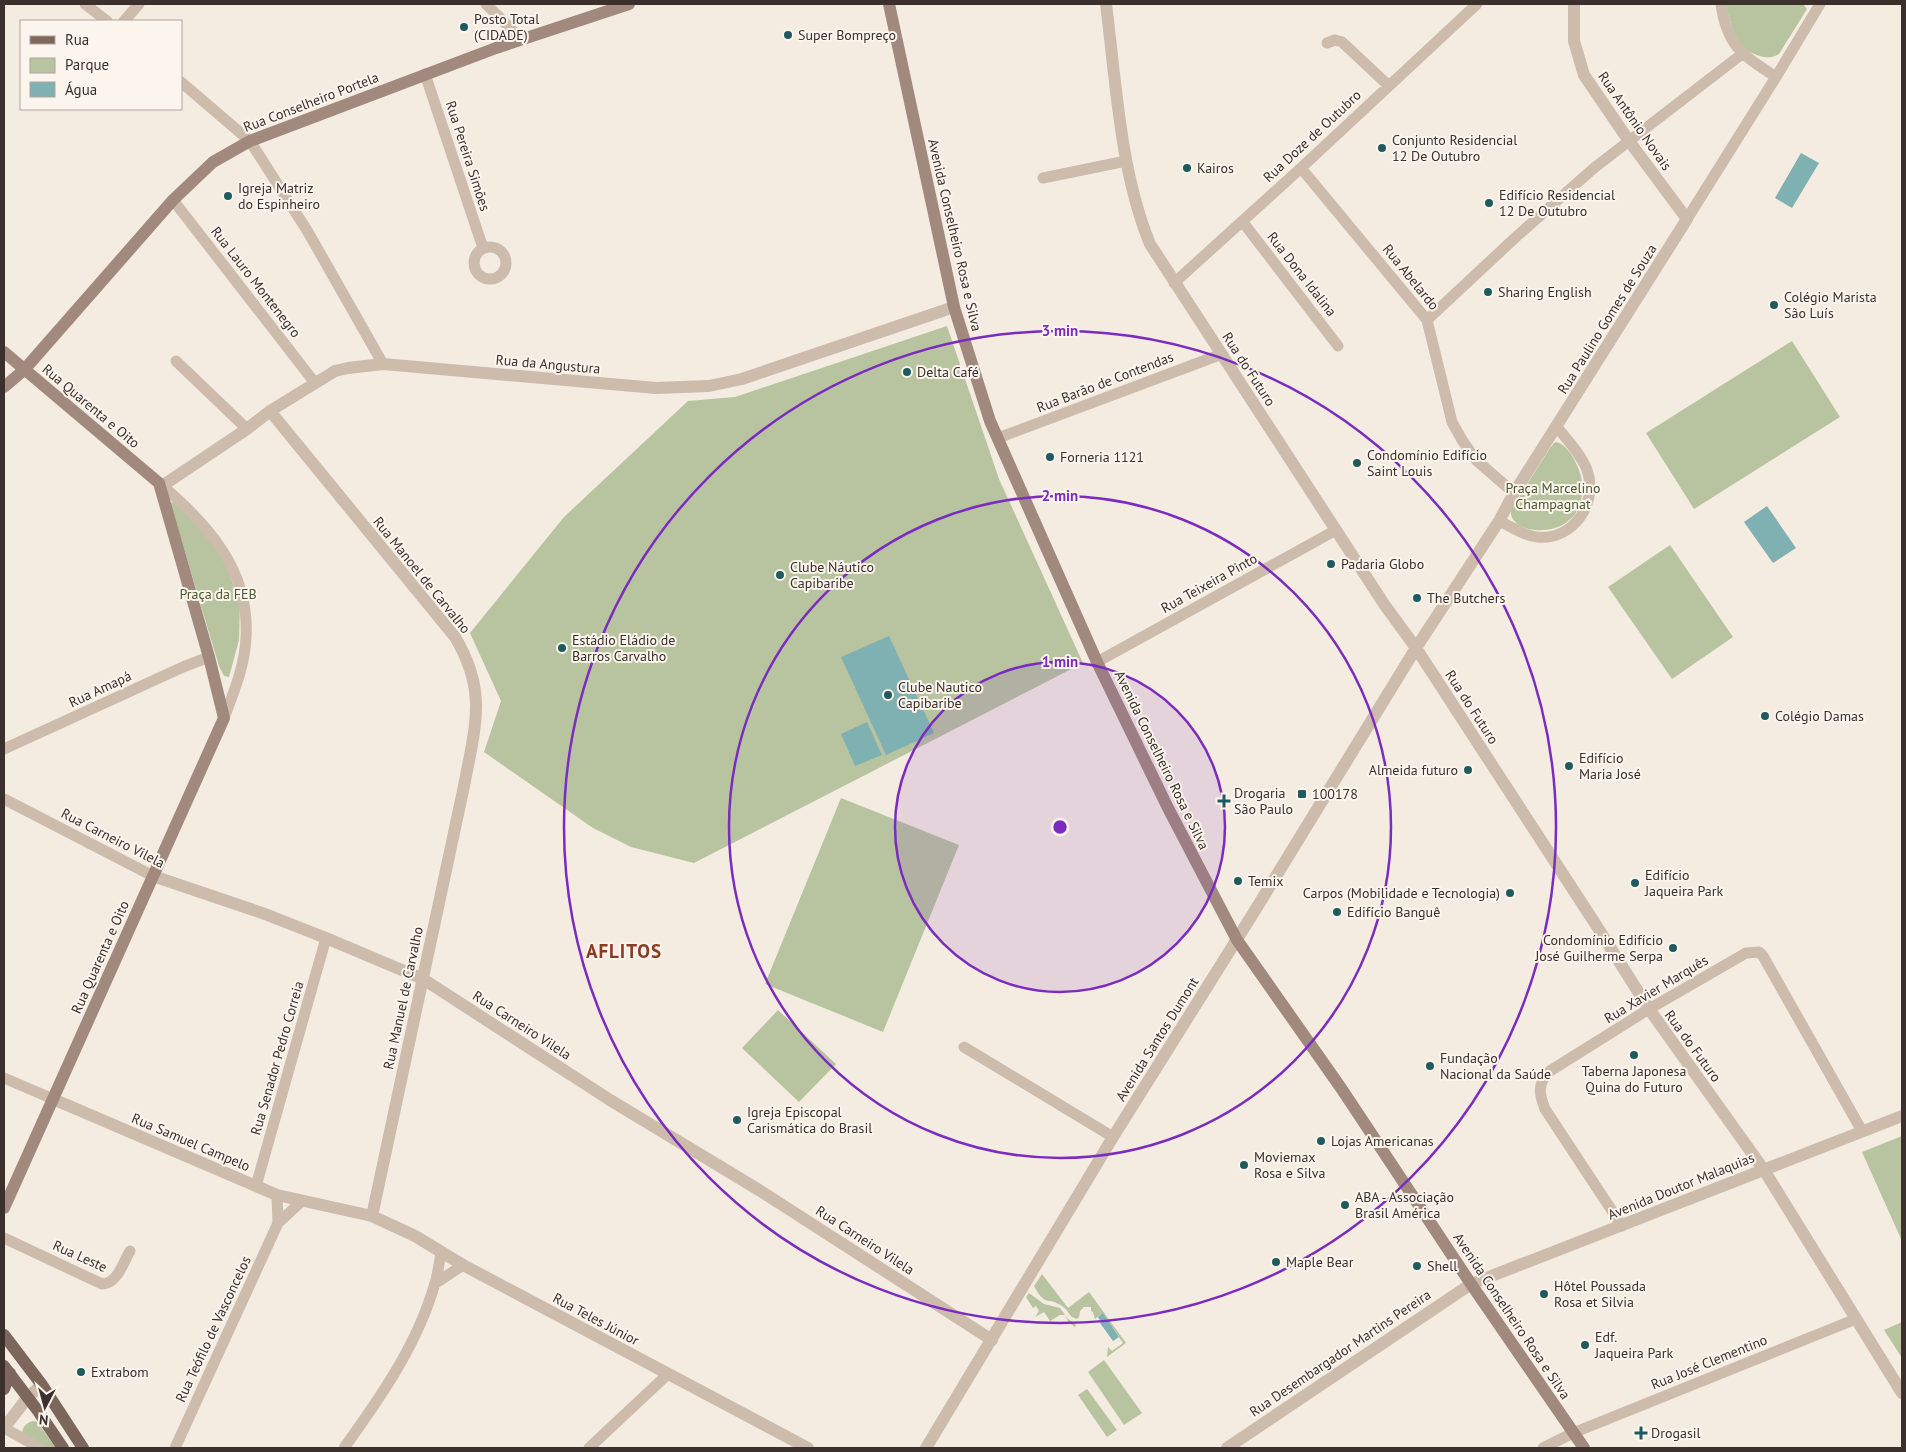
<svg xmlns="http://www.w3.org/2000/svg" width="1906" height="1452" font-family="'PT Sans',sans-serif">
<rect width="100%" height="100%" fill="#f4ebe1"/>
<!-- green -->
<path fill="#b8c4a0" d="M1725,4L1804,5L1807,9L1779,54C1765,63 1749,52 1737,43Z
M947,326L999,479L1083,663L694,863L631,847L593,828L484,752L501,701L470,633L564,517L688,401L735,397Z
M1792,341L1840,417L1694,509L1646,433Z
M1555,442C1565,443 1572,455 1576,463C1581,473 1583,482 1582,493C1580,542 1507,537 1511,510L1550,448Z
M170,502L174,503L192,518L223,557L240,603L239,640L229,677L224,676L219,666Z
M1670,545L1733,637L1672,679L1608,587Z
M841,798L959,845L883,1032L765,984Z
M778,1010L836,1064L799,1102L742,1048Z
M1902,1136V1241L1862,1152Z
M1042,1274L1068,1308L1089,1292L1126,1343L1107,1357L1108,1347L1112,1351L1123,1343L1103,1313L1095,1319L1093,1312L1091,1311V1307H1084L1080,1311L1079,1317L1077,1319C1068,1317 1069,1310 1062,1306C1047,1296 1046,1308 1034,1286Z
M1029,1293L1044,1304L1060,1308L1068,1319L1076,1324L1075,1327L1069,1323L1065,1315H1060L1050,1321L1044,1312L1035,1317L1039,1311L1036,1306L1033,1308L1026,1297Z
M1902,1322V1358L1884,1330Z
M1104,1360L1142,1413L1124,1425L1088,1372Z
M1087,1389L1117,1430L1107,1437L1078,1395Z
M34,1421L37,1422L56,1448H42L22,1433C23,1426 27,1422 34,1421Z"/>
<!-- water -->
<path fill="#7fb0b2" d="M1801,153L1819,163L1792,208L1775,198Z
M1767,506L1796,548L1773,563L1744,522Z
M889,636L934,733L886,755L841,657Z
M867,722L882,755L855,766L841,734Z
M1103,1313L1119,1337L1113,1341L1100,1323L1101,1322L1098,1317Z"/>
<g fill="none" stroke-linecap="round" stroke-linejoin="round">
<!-- minor -->
<path stroke="#cdbbac" stroke-width="11" d="M85,4L107,21
M486,4L521,39
M1721,4C1727,47 1743,55 1776,77
M124,21L139,4
M1327,43L1335,40L1342,42L1389,86
M425,74L483,248
M181,82L250,141L308,232L383,364
M1301,168L1427,320L1452,422L1462,440L1476,460L1514,493
M1043,178L1126,161
M173,200L315,383
M1687,219L1776,77L1820,4
M1242,221L1338,346
M474 263a16 16 0 1 1 32 0a16 16 0 1 1-32 0Z
M1174,283L1301,168L1477,4
M1427,320L1517,236L1594,168L1742,54
M176,361L247,429
M998,438L1222,354
M159,483C207,523 250,570 246,637C245,665 234,692 224,718
M1499,521C1511,526 1524,536 1537,537C1573,541 1599,503 1587,470C1581,454 1567,440 1557,427
M1097,662L1336,530
M4,749L183,667L209,657
M4,799L153,876
M964,1047L1113,1137
M4,1078L53,1099
M256,1186L326,938
M278,1223L302,1201
M1622,1226L1545,1109C1539,1094 1537,1083 1550,1071L1649,1009L1746,953L1759,952L1763,956L1862,1131
M4,1238L102,1284C117,1284 123,1263 130,1251
M436,1283L463,1265
M4,1428L40,1448
M175,1448L278,1223L277,1195
M344,1448C380,1398 418,1344 435,1283C438,1274 439,1263 441,1253
M589,1448L668,1374
M1543,1448L1573,1433L1856,1319"/>
<!-- tertiary -->
<path stroke="#cdbbac" stroke-width="12" d="M1106,4C1116,82 1120,171 1150,244L1384,604L1416,648L1598,928L1649,1009L1764,1170L1902,1393
M270,411L455,637C488,692 475,727 464,786L372,1216
M162,486L247,429L270,411L335,371L348,368L383,364L656,388L709,386L742,379L954,307
M153,876L265,914L326,938L423,979L610,1100L759,1190L992,1340
M53,1099L277,1195L372,1216L415,1236L463,1265L808,1448
M4,1428L28,1397L42,1385
M926,1448L1113,1137L1254,912L1416,648L1499,521L1514,493L1687,219L1629,141L1584,75L1574,41V4
M1227,1448L1471,1284L1902,1116"/>
<!-- secondary -->
<path stroke="#a18a7d" stroke-width="12" d="M889,4L954,307L990,421L1097,662L1168,808L1237,940L1341,1088L1471,1284L1584,1448
M4,352L159,483L209,657L224,718L4,1208
M4,387L24,370L173,200L213,162L250,141L496,48L629,4"/>
<!-- primary -->
<path stroke="#7d675c" stroke-width="12" d="M4,1335L42,1385L83,1448
M4,1366L38,1411L63,1448
M4,1389L10,1373"/>
</g>
<!-- distance rings -->
<circle cx="1060" cy="827" r="165" fill="#7b2cbf" fill-opacity=".12"/>
<g fill="none" stroke="#7b2cbf" stroke-width="2.5">
<circle cx="1060" cy="827" r="165"/>
<circle cx="1060" cy="827" r="331"/>
<circle cx="1060" cy="827" r="496"/>
</g>
<!-- markers -->
<g fill="#1f5a5e" stroke="#fbf5ee" stroke-width="2">
<circle cx="464" cy="27" r="5"/>
<circle cx="788" cy="35" r="5"/>
<circle cx="1382" cy="148" r="5"/>
<circle cx="1187" cy="168" r="5"/>
<circle cx="228" cy="196" r="5"/>
<circle cx="1489" cy="203" r="5"/>
<circle cx="1488" cy="292" r="5"/>
<circle cx="1774" cy="305" r="5"/>
<circle cx="907" cy="372" r="5"/>
<circle cx="1050" cy="457" r="5"/>
<circle cx="1357" cy="463" r="5"/>
<circle cx="1331" cy="564" r="5"/>
<circle cx="780" cy="575" r="5"/>
<circle cx="1417" cy="598" r="5"/>
<circle cx="562" cy="648" r="5"/>
<circle cx="888" cy="695" r="5"/>
<circle cx="1765" cy="716" r="5"/>
<circle cx="1569" cy="766" r="5"/>
<circle cx="1468" cy="770" r="5"/>
<rect x="1297" y="789" width="10" height="10" rx="2.5"/>
<path d="M1221.5 793.5h5v5h5v5h-5v5h-5v-5h-5v-5h5z"/>
<circle cx="1238" cy="881" r="5"/>
<circle cx="1635" cy="883" r="5"/>
<circle cx="1510" cy="893" r="5"/>
<circle cx="1337" cy="912" r="5"/>
<circle cx="1673" cy="948" r="5"/>
<circle cx="1634" cy="1055" r="5"/>
<circle cx="1430" cy="1066" r="5"/>
<circle cx="737" cy="1120" r="5"/>
<circle cx="1321" cy="1141" r="5"/>
<circle cx="1244" cy="1165" r="5"/>
<circle cx="1345" cy="1205" r="5"/>
<circle cx="1276" cy="1262" r="5"/>
<circle cx="1417" cy="1266" r="5"/>
<circle cx="1544" cy="1294" r="5"/>
<circle cx="1585" cy="1345" r="5"/>
<circle cx="81" cy="1372" r="5"/>
<path d="M1638.5 1425.5h5v5h5v5h-5v5h-5v-5h-5v-5h5z"/>
</g>
<g text-anchor="middle" dominant-baseline="central" stroke-width="4" stroke-linejoin="round" paint-order="stroke">
<!-- poi labels -->
<g font-size="14" fill="#3b302b" stroke="#fbf5ee" text-anchor="start">
<text x="474" y="19">Posto Total<tspan x="474" dy="16">(CIDADE)</tspan></text>
<text x="798" y="35">Super Bompreço</text>
<text x="1392" y="140">Conjunto Residencial<tspan x="1392" dy="16">12 De Outubro</tspan></text>
<text x="1197" y="168">Kairos</text>
<text x="238" y="188">Igreja Matriz<tspan x="238" dy="16">do Espinheiro</tspan></text>
<text x="1499" y="195">Edifício Residencial<tspan x="1499" dy="16">12 De Outubro</tspan></text>
<text x="1498" y="292">Sharing English</text>
<text x="1784" y="297">Colégio Marista<tspan x="1784" dy="16">São Luís</tspan></text>
<text x="917" y="372">Delta Café</text>
<text x="1367" y="455">Condomínio Edifício<tspan x="1367" dy="16">Saint Louis</tspan></text>
<text x="1060" y="457">Forneria 1121</text>
<text x="1341" y="564">Padaria Globo</text>
<text x="790" y="567">Clube Náutico<tspan x="790" dy="16">Capibaribe</tspan></text>
<text x="1427" y="598">The Butchers</text>
<text x="572" y="640">Estádio Eládio de<tspan x="572" dy="16">Barros Carvalho</tspan></text>
<text x="898" y="687">Clube Nautico<tspan x="898" dy="16">Capibaribe</tspan></text>
<text x="1775" y="716">Colégio Damas</text>
<text x="1579" y="758">Edifício<tspan x="1579" dy="16">Maria José</tspan></text>
<text x="1458" y="770" text-anchor="end">Almeida futuro</text>
<text x="1234" y="793">Drogaria<tspan x="1234" dy="16">São Paulo</tspan></text>
<text x="1312" y="794">100178</text>
<text x="1645" y="875">Edifício<tspan x="1645" dy="16">Jaqueira Park</tspan></text>
<text x="1248" y="881">Temix</text>
<text x="1500" y="893" text-anchor="end">Carpos (Mobilidade e Tecnologia)</text>
<text x="1347" y="912">Edifício Banguê</text>
<text x="1663" y="940" text-anchor="end">Condomínio Edifício<tspan x="1663" dy="16">José Guilherme Serpa</tspan></text>
<text x="1440" y="1058">Fundação<tspan x="1440" dy="16">Nacional da Saúde</tspan></text>
<text x="1634" y="1071" text-anchor="middle">Taberna Japonesa<tspan x="1634" dy="16">Quina do Futuro</tspan></text>
<text x="747" y="1112">Igreja Episcopal<tspan x="747" dy="16">Carismática do Brasil</tspan></text>
<text x="1331" y="1141">Lojas Americanas</text>
<text x="1254" y="1157">Moviemax<tspan x="1254" dy="16">Rosa e Silva</tspan></text>
<text x="1355" y="1197">ABA - Associação<tspan x="1355" dy="16">Brasil América</tspan></text>
<text x="1286" y="1262">Maple Bear</text>
<text x="1427" y="1266">Shell</text>
<text x="1554" y="1286">Hôtel Poussada<tspan x="1554" dy="16">Rosa et Silvia</tspan></text>
<text x="1595" y="1337">Edf.<tspan x="1595" dy="16">Jaqueira Park</tspan></text>
<text x="91" y="1372">Extrabom</text>
<text x="1651" y="1433">Drogasil</text>
</g>
<!-- street labels -->
<g font-size="14" fill="#3b302b" stroke="#fbf5ee">
<text transform="translate(311 102) rotate(-21)">Rua Conselheiro Portela</text>
<text transform="translate(1635 121) rotate(55)">Rua Antônio Novais</text>
<text transform="translate(1312 136) rotate(-43)">Rua Doze de Outubro</text>
<text transform="translate(468 156) rotate(72)">Rua Pereira Simões</text>
<text transform="translate(955 235) rotate(77)">Avenida Conselheiro Rosa e Silva</text>
<text transform="translate(1302 274) rotate(52)">Rua Dona Idalina</text>
<text transform="translate(1411 277) rotate(51)">Rua Abelardo</text>
<text transform="translate(256 282) rotate(52)">Rua Lauro Montenegro</text>
<text transform="translate(1607 319) rotate(-58)">Rua Paulino Gomes de Souza</text>
<text transform="translate(548 364) rotate(5)">Rua da Angustura</text>
<text transform="translate(1249 369) rotate(57)">Rua do Futuro</text>
<text transform="translate(1105 382) rotate(-21)">Rua Barão de Contendas</text>
<text transform="translate(91 406) rotate(40)">Rua Quarenta e Oito</text>
<text transform="translate(422 575) rotate(51)">Rua Manoel de Carvalho</text>
<text transform="translate(1209 583) rotate(-29)">Rua Teixeira Pinto</text>
<text transform="translate(100 689) rotate(-25)">Rua Amapá</text>
<text transform="translate(1472 707) rotate(57)">Rua do Futuro</text>
<text transform="translate(1162 760) rotate(64)">Avenida Conselheiro Rosa e Silva</text>
<text transform="translate(113 838) rotate(27)">Rua Carneiro Vilela</text>
<text transform="translate(100 957) rotate(-66)">Rua Quarenta e Oito</text>
<text transform="translate(1656 989) rotate(-31)">Rua Xavier Marquês</text>
<text transform="translate(403 998) rotate(-78)">Rua Manuel de Carvalho</text>
<text transform="translate(522 1025) rotate(33)">Rua Carneiro Vilela</text>
<text transform="translate(1157 1039) rotate(-58)">Avenida Santos Dumont</text>
<text transform="translate(1693 1046) rotate(54)">Rua do Futuro</text>
<text transform="translate(277 1058) rotate(-74)">Rua Senador Pedro Correia</text>
<text transform="translate(191 1142) rotate(23)">Rua Samuel Campelo</text>
<text transform="translate(1681 1186) rotate(-22)">Avenida Doutor Malaquias</text>
<text transform="translate(865 1240) rotate(33)">Rua Carneiro Vilela</text>
<text transform="translate(80 1256) rotate(24)">Rua Leste</text>
<text transform="translate(1512 1316) rotate(56)">Avenida Conselheiro Rosa e Silva</text>
<text transform="translate(596 1319) rotate(28)">Rua Teles Júnior</text>
<text transform="translate(213 1329) rotate(-65)">Rua Teófilo de Vasconcelos</text>
<text transform="translate(1340 1353) rotate(-34)">Rua Desembargador Martins Pereira</text>
<text transform="translate(1709 1362) rotate(-22)">Rua José Clementino</text>
</g>
<!-- park labels -->
<g font-size="14" fill="#4a5a2e" stroke="#fbf5ee">
<text x="1553" y="488">Praça Marcelino<tspan x="1553" dy="16">Champagnat</tspan></text>
<text x="218" y="594">Praça da FEB</text>
</g>
<!-- district labels -->
<g font-size="19" font-weight="bold" letter-spacing="1" fill="#8c3b22" stroke="#fbf5ee">
<text x="624" y="951">AFLITOS</text>
</g>
</g>
<circle cx="1060" cy="827" r="8" fill="#7b2cbf" stroke="#fbf5ee" stroke-width="2.5"/>
<g font-size="15" text-anchor="middle" font-weight="bold" fill="#7b2cbf" stroke="#fbf5ee" stroke-width="4" stroke-linejoin="round" paint-order="stroke">
<text x="1060" y="336">3 min</text>
<text x="1060" y="501">2 min</text>
<text x="1060" y="667">1 min</text>
</g>
<!-- border -->
<rect width="1906" height="1452" fill="none" stroke="#3b302b" stroke-width="10"/>
<!-- legend -->
<rect x="20" y="20" width="162" height="90" fill="#fbf5ee" stroke="#aea6a0"/>
<rect x="30" y="36" width="25" height="8" fill="#7d675c" stroke="#aea6a0"/>
<text x="65" y="45" font-size="15" fill="#3b302b">Rua</text>
<rect x="30" y="58" width="25" height="15" fill="#b8c4a0" stroke="#aea6a0"/>
<text x="65" y="70" font-size="15" fill="#3b302b">Parque</text>
<rect x="30" y="82" width="25" height="15" fill="#7fb0b2" stroke="#aea6a0"/>
<text x="65" y="95" font-size="15" fill="#3b302b">Água</text>
<!-- north arrow -->
<g transform="translate(45 1407) rotate(186)" stroke="#fbf5ee" stroke-width="4" paint-order="stroke">
<path d="M0-4L9 19L0 12L-9 19Z" fill="#3b302b"/>
<text y="-8" font-size="14" font-weight="bold" text-anchor="middle" fill="#3b302b">N</text>
</g>
</svg>
